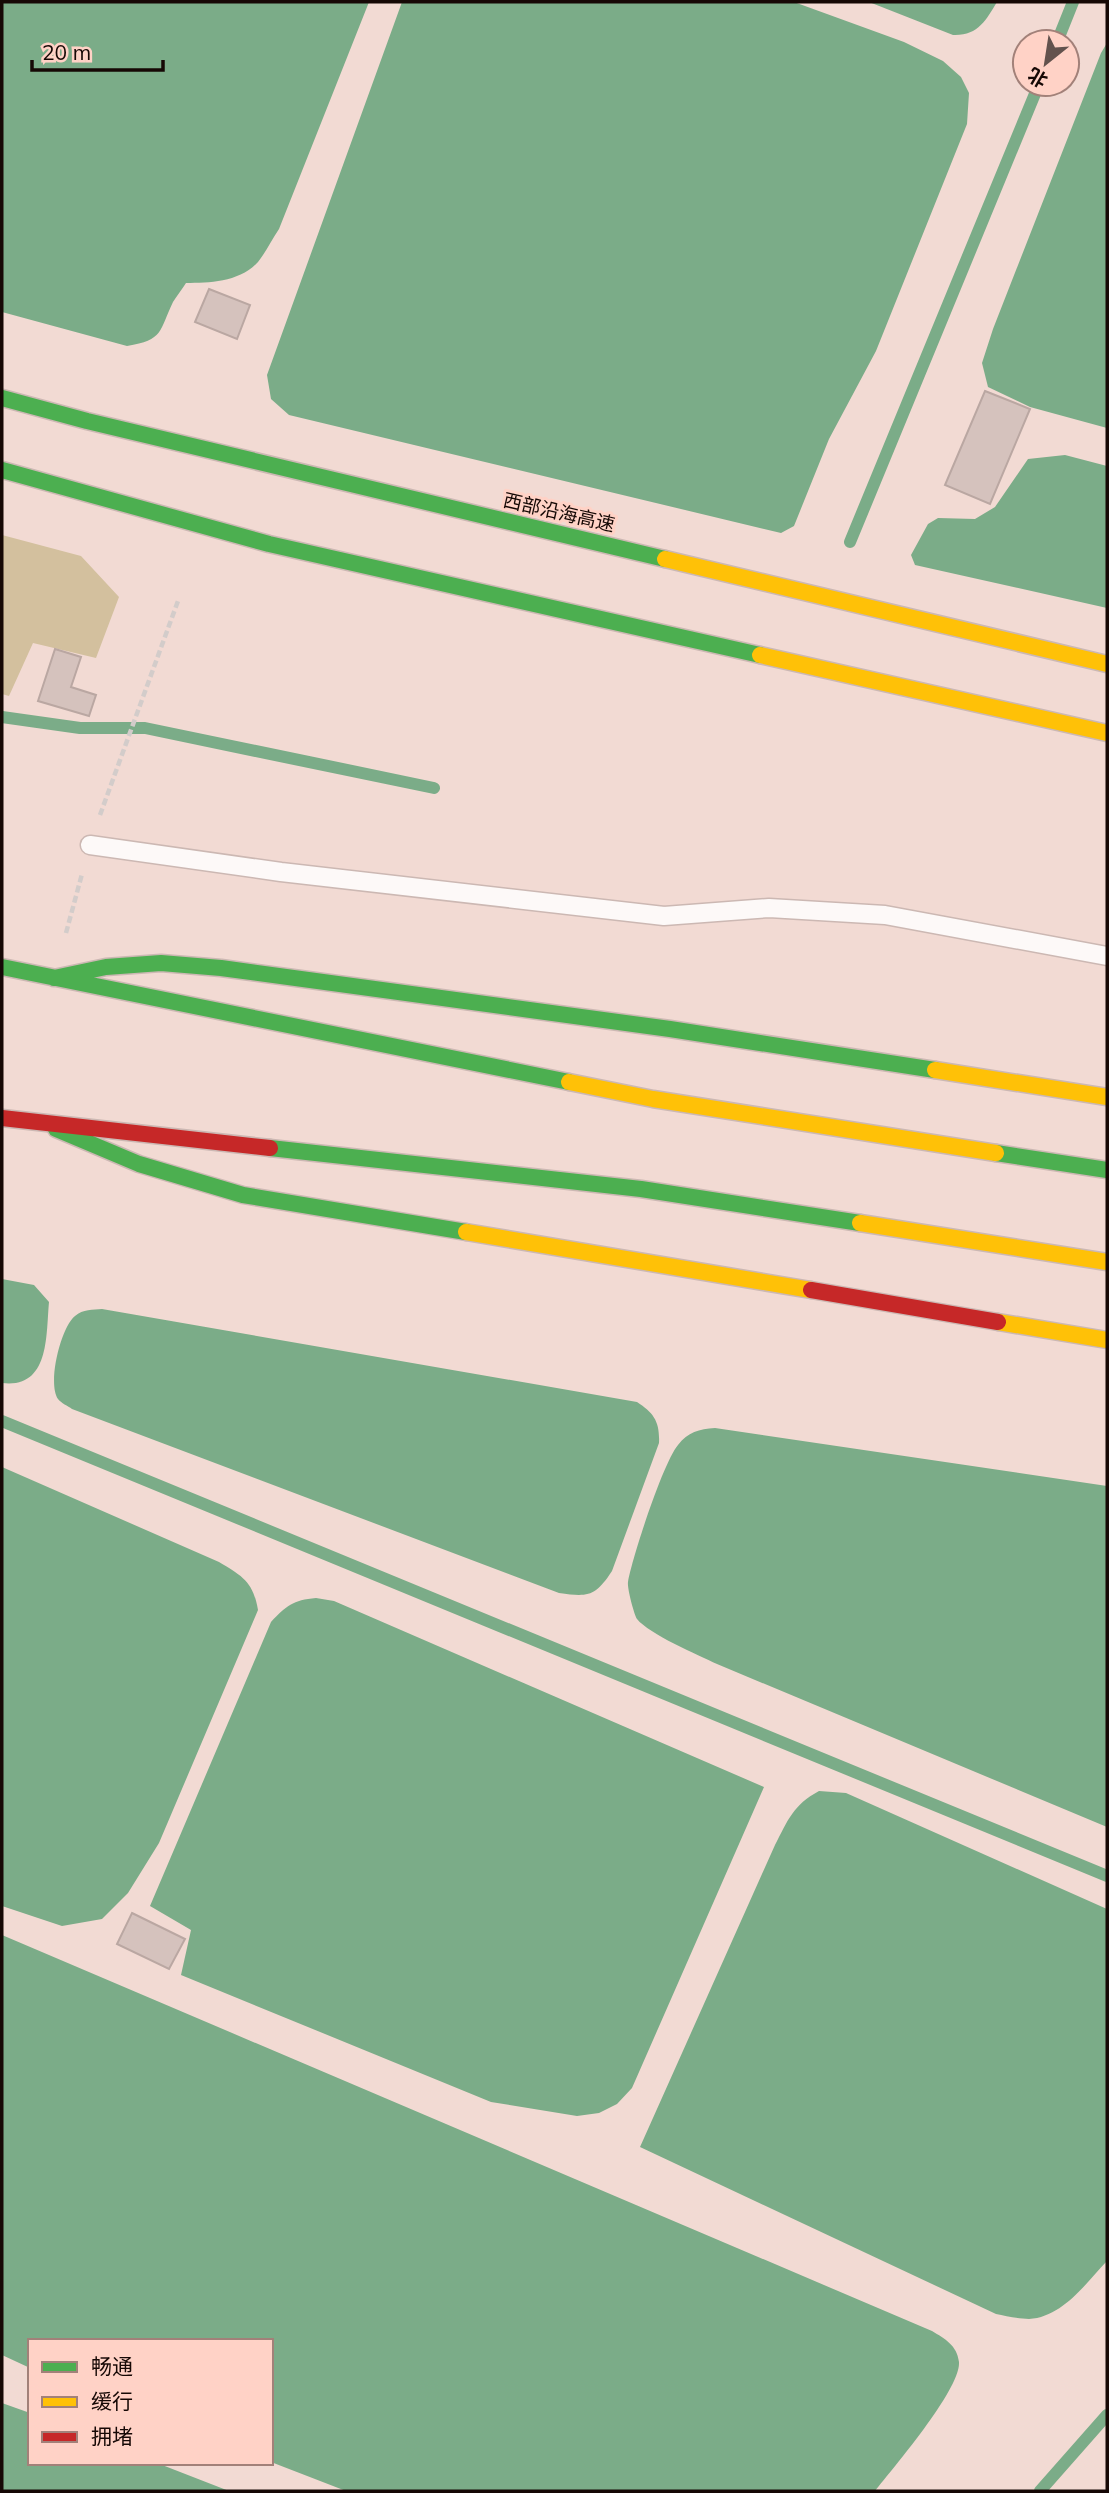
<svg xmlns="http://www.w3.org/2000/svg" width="1109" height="2493" font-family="Mulish,'Noto Sans SC',sans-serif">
<rect width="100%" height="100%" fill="#f2dad3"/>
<!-- green -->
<path fill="#d3c09e" d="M2,535L81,556L119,597L96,658L33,643L9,696L2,694Z"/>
<!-- water -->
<path fill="#7bac88" d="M2,2H369L279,229C272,239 266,252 258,262C240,282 210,283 186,283C182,289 177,296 173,302C159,331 164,340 127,346L2,312Z
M402,2H794L904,42L943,61L961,77L969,93L967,124L876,351L829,439L794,526L781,533L289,415L271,399L267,375Z
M869,2H997C986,20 978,36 953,35Z
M1107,43V428L1030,407L988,387L982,363L993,329L1101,53Z
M1065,455L1107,466V608L915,565L911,555L928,524L938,518L975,519L995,507L1028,459Z
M2,1279L34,1285L49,1302C46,1335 50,1389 2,1383Z
M102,1309L637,1402C654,1413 660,1422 659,1443L612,1571C595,1597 588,1597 559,1593L72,1409C68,1406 61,1403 58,1399C47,1383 61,1327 75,1316C83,1309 93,1310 102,1309Z
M715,1428L1107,1486V1827L717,1664C698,1655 649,1634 637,1619C634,1614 627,1588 628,1582C632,1558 663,1463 678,1445C688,1432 699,1429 715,1428Z
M2,1467L219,1562C242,1576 253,1581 258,1610L159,1843L128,1893L102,1919L62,1926L2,1906Z
M316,1598L334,1601L764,1787L632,2088L617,2104L599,2113L577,2116L491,2102L181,1975L191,1930L150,1906L271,1622C286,1606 293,1600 316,1598Z
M819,1791L846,1793L1107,1909V2261C1086,2283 1063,2317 1029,2319C1019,2319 1006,2316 996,2314L640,2147L775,1845C788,1820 793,1805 819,1791Z
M2,1935L932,2331C945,2339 957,2345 959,2362C961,2389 893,2468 875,2491H346L271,2462V2341H30V2368L2,2355Z
M2,2403L30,2413V2463H157L229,2491H2Z"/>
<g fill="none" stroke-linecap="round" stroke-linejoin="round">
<!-- stream -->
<path stroke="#7bac88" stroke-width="12" d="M1057,42L1073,2
M850,542L1039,84
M2,717L80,728H145L434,788
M2,1421L1107,1876
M1040,2491L1107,2415"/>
</g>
<!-- building -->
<path fill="#d5c2bd" stroke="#baa7a2" stroke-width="2" d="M209,289L250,305L237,339L195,322Z
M985,391L1030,409L990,504L945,485Z
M55,649L81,657L71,687L96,695L89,716L38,701Z
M132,1913L185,1939L169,1969L117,1944Z"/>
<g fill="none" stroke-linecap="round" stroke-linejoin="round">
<!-- lane casing -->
<g stroke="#ccb8b3" stroke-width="21">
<path id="lane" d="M90,845L281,872L664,916L769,908L885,915L1107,956"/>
</g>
<!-- fast casing -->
<g stroke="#ccb8b3" stroke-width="19">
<path id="fast" d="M2,398L87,421L665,559
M2,470L269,544L760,655
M2,967L569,1082
M54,978L106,967L161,963L221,968L670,1029L935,1070
M56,1129L139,1164L243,1195L466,1232
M270,1148L641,1189L860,1223
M996,1153L1107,1170"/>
</g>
<!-- slow casing -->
<g stroke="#ccb8b3" stroke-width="19">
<path id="slow" d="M665,559L1107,664
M760,655L1107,733
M935,1070L1107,1097
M569,1082L653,1099L996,1153
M860,1223L1107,1262
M466,1232L811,1290
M998,1322L1107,1340"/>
</g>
<!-- jam casing -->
<g stroke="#ccb8b3" stroke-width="19">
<path id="jam" d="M2,1118L270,1148
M811,1290L998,1322"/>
</g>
<!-- path -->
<path stroke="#d3ccca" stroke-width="4.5" stroke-dasharray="7 3.5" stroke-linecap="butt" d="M100,815L178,601
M66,933L82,874"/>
<!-- lane -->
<use href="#lane" stroke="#fdf9f8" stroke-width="18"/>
<!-- fast -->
<use href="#fast" stroke="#4caf50" stroke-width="16"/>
<!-- slow -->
<use href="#slow" stroke="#ffc107" stroke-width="16"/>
<!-- jam -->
<use href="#jam" stroke="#c62828" stroke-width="16"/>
</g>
<g text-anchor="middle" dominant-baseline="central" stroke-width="6" stroke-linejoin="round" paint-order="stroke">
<!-- street labels -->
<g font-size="19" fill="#160805" stroke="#ffd2c6">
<text transform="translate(559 512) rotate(13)">西部沿海高速</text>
</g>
</g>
<!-- border -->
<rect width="1109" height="2493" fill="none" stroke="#160805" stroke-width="7"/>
<!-- legend -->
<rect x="28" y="2339" width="245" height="126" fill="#ffd2c6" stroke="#a28179" stroke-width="2"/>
<rect x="42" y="2362" width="35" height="10" fill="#4caf50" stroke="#a28179" stroke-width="2"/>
<text x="91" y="2374" font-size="21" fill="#160805">畅通</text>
<rect x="42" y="2397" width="35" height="10" fill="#ffc107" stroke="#a28179" stroke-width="2"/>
<text x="91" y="2409" font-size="21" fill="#160805">缓行</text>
<rect x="42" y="2432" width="35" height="10" fill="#c62828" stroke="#a28179" stroke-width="2"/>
<text x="91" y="2444" font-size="21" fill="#160805">拥堵</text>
<!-- north arrow -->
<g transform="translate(1046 63) rotate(210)"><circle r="33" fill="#ffd2c6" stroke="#a28179" stroke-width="2"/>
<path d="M0-5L12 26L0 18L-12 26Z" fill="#63524d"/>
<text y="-10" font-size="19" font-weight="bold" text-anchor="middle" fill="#160805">北</text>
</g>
<!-- scale -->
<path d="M32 60v10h131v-10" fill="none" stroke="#160805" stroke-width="3.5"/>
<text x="42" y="60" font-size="21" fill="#160805" stroke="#ffd2c6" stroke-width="5" paint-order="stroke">20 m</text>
</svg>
